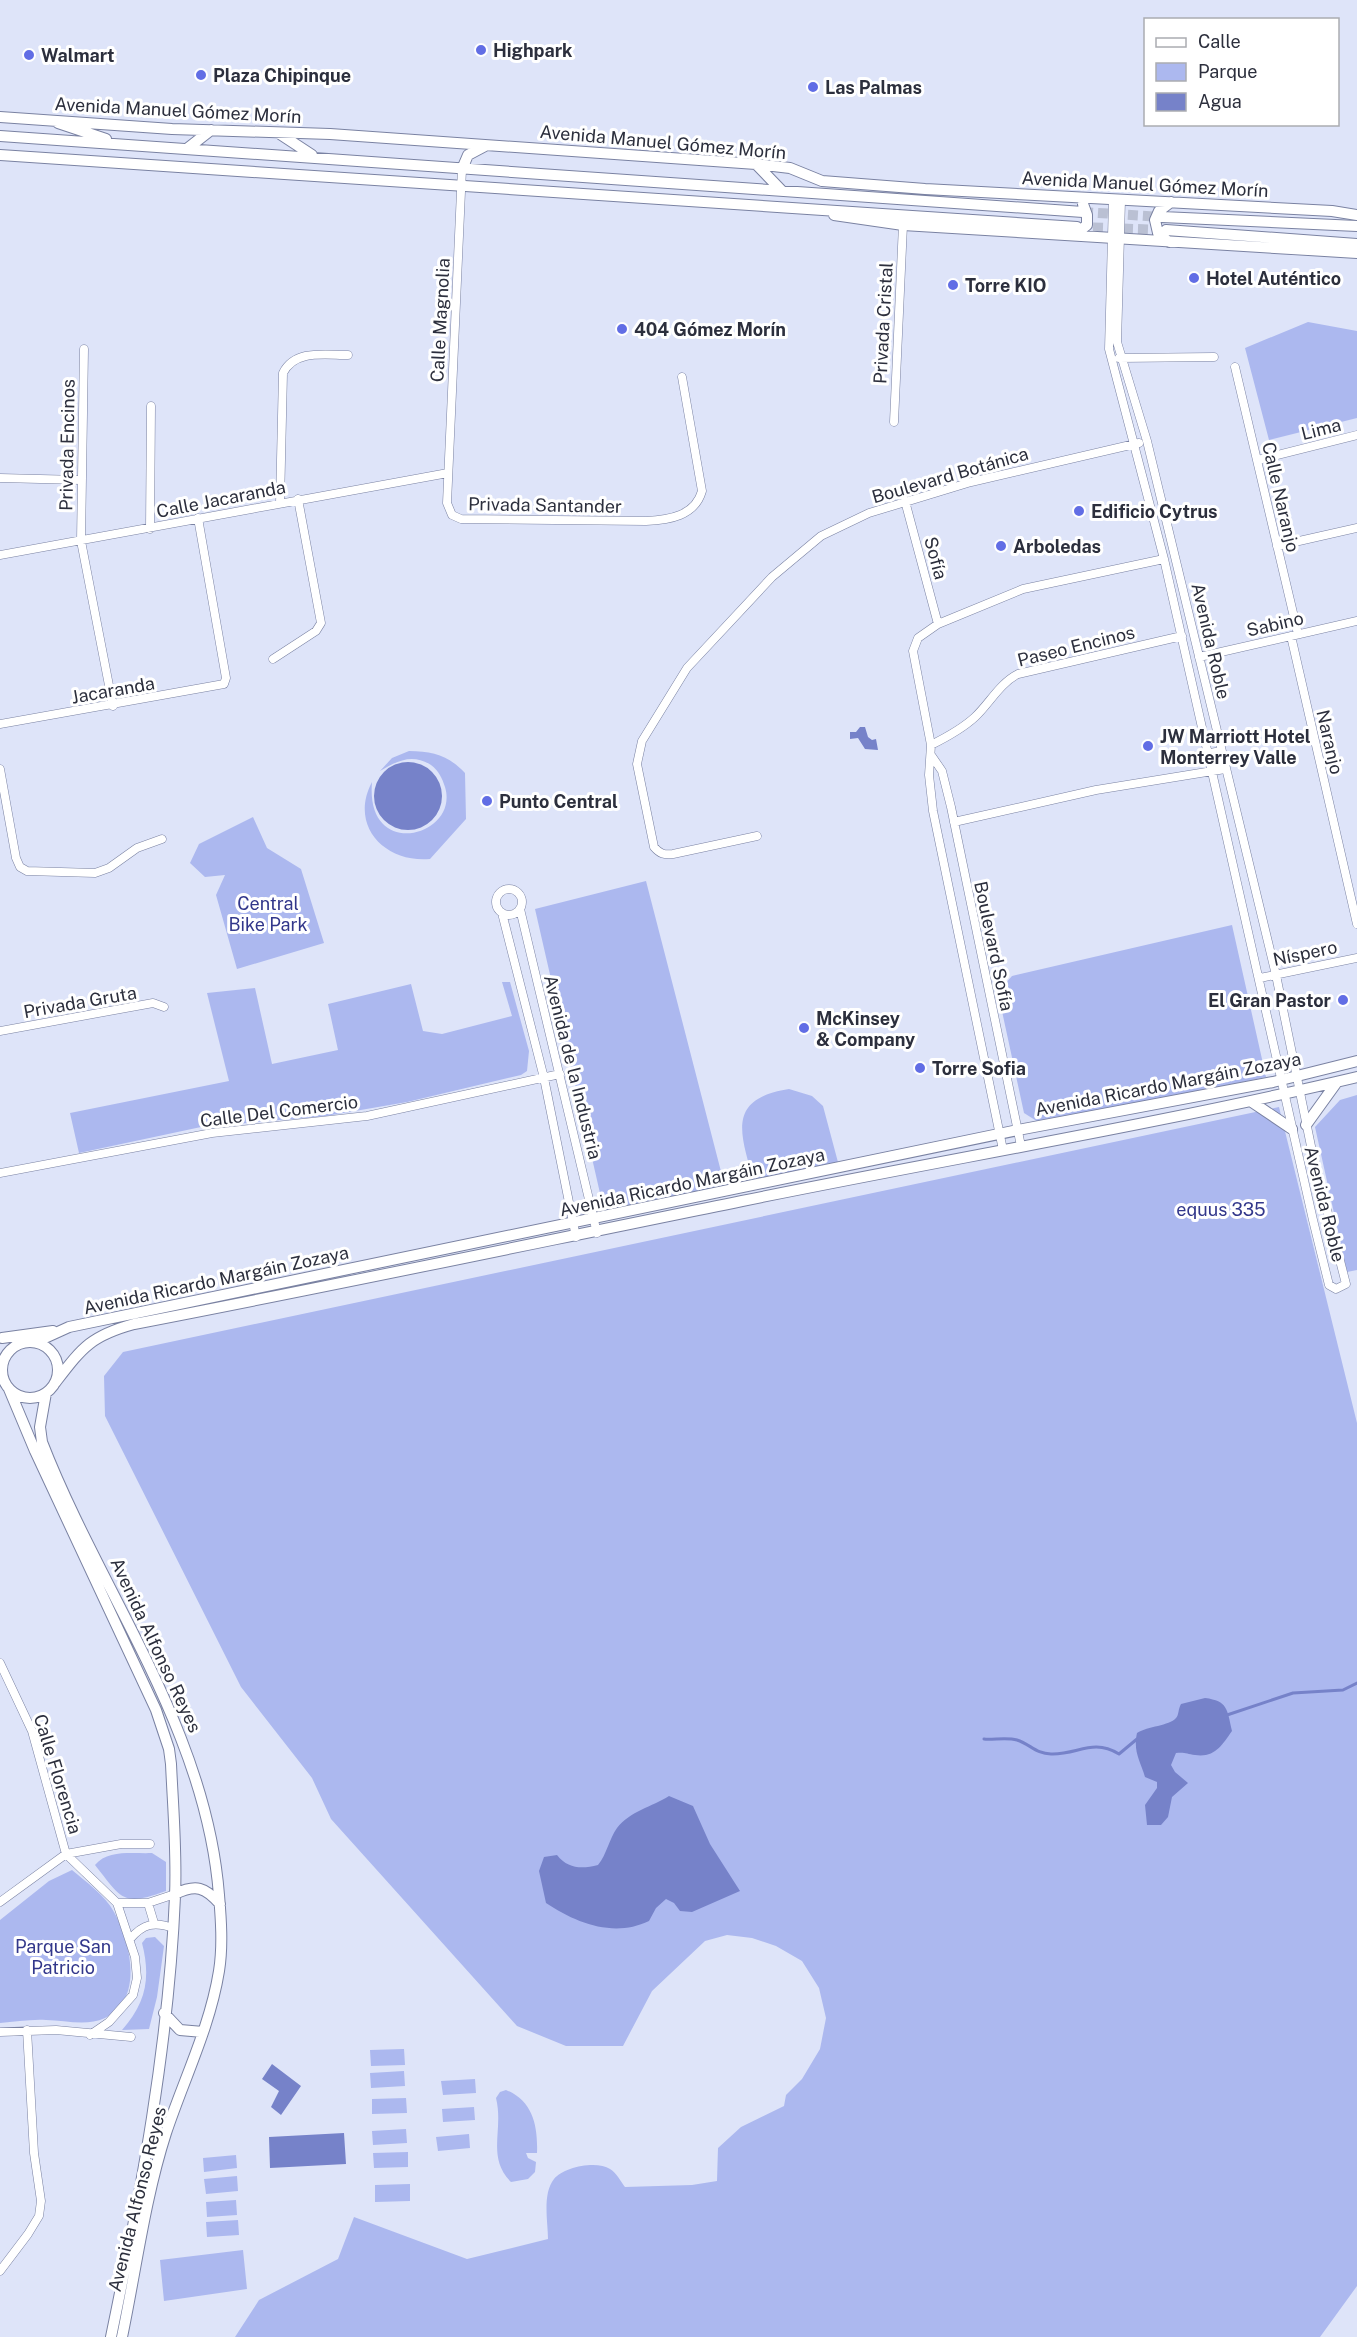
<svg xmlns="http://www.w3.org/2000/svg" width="1357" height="2337" font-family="'Public Sans',sans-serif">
<rect width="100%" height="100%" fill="#dee4f9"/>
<!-- green -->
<path fill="#acb8ef" d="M1308,322L1357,331V418L1269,440L1245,348Z
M409,751C433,751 449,756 465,773L466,819L430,859C384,863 349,825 372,782C365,862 460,836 445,787C442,778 439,771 431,765C412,753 397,761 380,771L392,758Z
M253,817L267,848L301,869L324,943L237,969L216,895L225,875L205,877L190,863L199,844Z
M646,881L725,1187L605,1215L535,909Z
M1232,925L1266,1077L1043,1125L1024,1113L1000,1002L1004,985L1012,976Z
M502,982H510L529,1051L527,1071L521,1075L407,1102L326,1116L201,1127L79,1153L70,1113L229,1081L207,993L255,988L272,1064L338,1050L328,1004L411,984L423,1031L442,1034L512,1016Z
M789,1089L812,1096L823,1106L839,1166L754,1182C741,1135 725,1099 789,1089Z
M1357,1095V1270L1347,1272L1315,1127L1340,1100Z
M1279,1107L1357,1423V2286L1320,2337H235L259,2300L338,2259L354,2217L467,2259L548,2239C548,2222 542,2194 554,2179C563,2167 597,2160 610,2169C616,2172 621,2182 625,2187L692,2185L717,2181L718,2148L741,2127L784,2106L786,2095L802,2079L820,2049L826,2018L819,1988L802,1961L776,1946L752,1938L727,1935L705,1941L652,1991L623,2046H566L517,2026L331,1819L312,1778L241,1687L105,1416L104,1376L123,1352Z
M152,1853L166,1862V1891C122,1907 122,1899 95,1865C108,1849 134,1854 152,1853Z
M72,1870C86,1882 105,1895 114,1912C131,1942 144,2000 105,2018C86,2027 65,2020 46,2020C31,2019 15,2022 0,2023V1920L49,1881Z
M155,1937L164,1946L157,1997L149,2029L122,2030C146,2003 151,1978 142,1943L146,1938Z
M404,2049L405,2065L371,2066L370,2050Z
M404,2071L405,2086L371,2088L370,2073Z
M475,2079L476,2093L443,2095L441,2081Z
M506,2090C533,2101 538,2126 537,2153H526L528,2158L536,2162L535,2172L528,2179L511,2182C486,2157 504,2130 496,2098L500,2092Z
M406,2098L407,2113L372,2114V2099Z
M474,2107L475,2120L443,2122L442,2109Z
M406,2129L407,2143L373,2145L372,2131Z
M469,2134L470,2148L438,2151L436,2137Z
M408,2152V2167L374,2168L373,2153Z
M236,2155L237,2168L204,2172L203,2158Z
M237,2176L238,2191L206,2194L204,2179Z
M410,2184V2201L375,2202V2185Z
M236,2200L237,2215L207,2217L206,2202Z
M238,2220L239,2235L207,2237L206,2222Z
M243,2250L247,2289L164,2301L160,2260Z"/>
<!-- water -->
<path fill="#7682c9" d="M860,727H865L868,737L872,740L876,739L878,750L865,749L858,738L850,739V732H856Z
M374 796a34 34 0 1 1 68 0a34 34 0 1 1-68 0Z
M1205,1698C1228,1701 1227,1709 1232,1731C1222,1745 1215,1758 1195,1755C1187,1754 1185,1752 1176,1753L1171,1765L1175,1772L1188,1783L1172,1797L1168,1817L1161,1825H1147L1145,1805L1157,1788V1782L1145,1777C1140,1760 1133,1752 1137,1733C1148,1726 1169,1726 1176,1718C1179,1715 1178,1709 1181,1704Z
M669,1796L693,1806L710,1844L740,1891L692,1912L680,1911L674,1903L666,1899L656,1908L649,1921C614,1938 576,1923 546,1903L539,1871L544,1857L557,1855C568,1869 582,1869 598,1865C607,1854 609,1839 617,1828C630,1811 652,1807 669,1796Z
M272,2064L301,2086L281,2115L271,2107L279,2091L262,2079Z
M344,2133L346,2164L270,2168L269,2137Z"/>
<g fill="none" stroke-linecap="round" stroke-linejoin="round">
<!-- stream -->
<path stroke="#7682c9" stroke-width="3" d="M1227,1715L1293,1693L1343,1690L1357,1683
M984,1739C993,1740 1007,1737 1017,1740C1030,1744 1036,1754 1051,1754C1078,1755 1092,1738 1119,1754L1137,1739"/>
<!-- secondary-tunnel -->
<path stroke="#bac0d3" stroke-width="10" stroke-dasharray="10 5" stroke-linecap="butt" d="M1083,212L1162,217
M1078,227L1164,230"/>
<!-- street casing -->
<g stroke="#7a82a2" stroke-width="9">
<path id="street" d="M462,169L447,503L452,515L461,519L646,521C669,520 695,516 702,491L682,377
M1113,200L1109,349L1164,559L1313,1220L1329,1285L1336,1289L1346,1284L1312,1151L1276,975L1147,441L1117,342L1121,200
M84,349L81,541L113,706
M1119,358L1214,357
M1235,367L1298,634
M894,422L903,225
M1258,460L1357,435
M0,478L80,480
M905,501L938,624
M280,503L283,373C295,349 325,355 348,355
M150,529L151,406
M1277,546L1357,528
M0,555L448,473
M1291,636L1357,924
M1199,657L1357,621
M273,659L316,631L321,623L298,499
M0,724L224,684L226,678L198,518
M931,745C947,737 962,729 975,717C989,704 1000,683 1018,674L1182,636
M931,755L942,771L951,807L1021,1146
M1195,756L1221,751
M0,769L16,858L20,867L27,871L95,873L109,868L137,848L162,839
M954,822L1096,790L1225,769
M757,836L673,854C664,855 660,854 654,847L637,764L642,741L687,668L772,577L821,536L869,513L971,482L1139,443
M496 902a13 13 0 1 1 26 0a13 13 0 1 1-26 0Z
M520,909L597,1233
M502,913L544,1078L576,1237
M1260,978L1357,958
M0,1031L153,1003L164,1007
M1003,1150L933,811L929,775L931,745L913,651L918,638L938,624L1023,589L1164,559
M0,1173L212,1133L367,1116L560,1074
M0,1663L32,1731L66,1854L117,1903L135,1957L137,1978L133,1995L109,2022L90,2035
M0,1902L66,1854L121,1844H150
M117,1903H148L175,1894
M148,1903L154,1923
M130,1939C143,1924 154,1921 173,1928
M0,2032L56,2030L131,2037
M0,2271L28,2234L39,2216L41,2201L34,2153L27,2030"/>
</g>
<!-- secondary casing -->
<g stroke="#7a82a2" stroke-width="12">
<path id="secondary" d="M0,117L172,129L330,134L756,164L790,168L822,181L925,189L1332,211L1357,215
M58,123L106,139
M280,134L312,155
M0,136L1083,212
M188,148L211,130
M0,155L1077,227
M756,164L782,191
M462,169L468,155L485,146
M834,215L903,225L1357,253
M1162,217L1357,226
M1166,230L1357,244
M1074,235L1087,225V215L1083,204
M1169,242L1158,233L1155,220L1159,211L1171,202
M1252,1102L1292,1129
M1306,1125L1337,1082
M2,1338L53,1331
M2 1370a28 28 0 1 1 56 0a28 28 0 1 1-56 0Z
M36,1342L69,1327L1018,1130L1273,1082L1357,1061
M55,1383C82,1348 90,1336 134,1324C337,1285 540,1242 742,1201C947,1159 1154,1125 1357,1077
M9,1389L35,1451L156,1710L169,1749L171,1764C173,1808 177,1853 175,1896C169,2044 141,2192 111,2337
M46,1393L40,1427L42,1442C101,1594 206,1728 219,1895C221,1919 223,1946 219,1971C210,2027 184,2079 166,2133C145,2198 136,2270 122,2337
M175,1894C196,1884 205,1887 220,1904
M164,2013L180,2030L203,2032"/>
</g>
<!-- street -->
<use href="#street" stroke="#fff" stroke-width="8"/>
<!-- secondary -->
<use href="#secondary" stroke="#fff" stroke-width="10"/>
</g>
<!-- markers -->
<g fill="#616de5" stroke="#fff" stroke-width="2">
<circle cx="481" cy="50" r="6"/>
<circle cx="29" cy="55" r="6"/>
<circle cx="201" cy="75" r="6"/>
<circle cx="813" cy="87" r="6"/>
<circle cx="1194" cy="278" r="6"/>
<circle cx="953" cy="285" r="6"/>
<circle cx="622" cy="329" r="6"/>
<circle cx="1079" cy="511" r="6"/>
<circle cx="1001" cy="546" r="6"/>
<circle cx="1148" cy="746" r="6"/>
<circle cx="487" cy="801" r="6"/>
<circle cx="1343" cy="1000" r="6"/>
<circle cx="804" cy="1028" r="6"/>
<circle cx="920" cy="1068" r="6"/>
</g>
<g text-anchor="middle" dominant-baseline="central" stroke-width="6" stroke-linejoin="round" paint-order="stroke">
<!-- poi labels -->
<g font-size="18" font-weight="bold" fill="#2c2f3d" stroke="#fff" text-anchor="start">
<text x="493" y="50">Highpark</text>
<text x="41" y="55">Walmart</text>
<text x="213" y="75">Plaza Chipinque</text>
<text x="825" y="87">Las Palmas</text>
<text x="1206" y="278">Hotel Auténtico</text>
<text x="965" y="285">Torre KIO</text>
<text x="634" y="329">404 Gómez Morín</text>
<text x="1091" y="511">Edificio Cytrus</text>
<text x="1013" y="546">Arboledas</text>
<text x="1160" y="736">JW Marriott Hotel<tspan x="1160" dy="21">Monterrey Valle</tspan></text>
<text x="499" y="801">Punto Central</text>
<text x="1331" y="1000" text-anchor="end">El Gran Pastor</text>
<text x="816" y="1018">McKinsey<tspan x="816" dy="21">&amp; Company</tspan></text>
<text x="932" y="1068">Torre Sofia</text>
</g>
<!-- street labels -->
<g font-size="18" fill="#2c2f3d" stroke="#fff">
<text transform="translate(178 110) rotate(3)">Avenida Manuel Gómez Morín</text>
<text transform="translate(663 142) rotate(5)">Avenida Manuel Gómez Morín</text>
<text transform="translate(1145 184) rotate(3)">Avenida Manuel Gómez Morín</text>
<text transform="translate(440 320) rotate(-87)">Calle Magnolia</text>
<text transform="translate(883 323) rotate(-87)">Privada Cristal</text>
<text transform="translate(1321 429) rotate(-14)">Lima</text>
<text transform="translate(67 445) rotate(-89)">Privada Encinos</text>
<text transform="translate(950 475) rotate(-16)">Boulevard Botánica</text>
<text transform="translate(1281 497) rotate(77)">Calle Naranjo</text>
<text transform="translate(221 499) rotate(-11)">Calle Jacaranda</text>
<text transform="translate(545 505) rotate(1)">Privada Santander</text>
<text transform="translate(936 558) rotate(75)">Sofía</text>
<text transform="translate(1275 624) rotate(-13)">Sabino</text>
<text transform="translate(1211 641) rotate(77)">Avenida Roble</text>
<text transform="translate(1076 646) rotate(-14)">Paseo Encinos</text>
<text transform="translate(113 690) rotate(-10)">Jacaranda</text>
<text transform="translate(1330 742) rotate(77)">Naranjo</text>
<text transform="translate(994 946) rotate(78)">Boulevard Sofía</text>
<text transform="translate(1305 953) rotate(-12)">Níspero</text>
<text transform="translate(80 1002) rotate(-10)">Privada Gruta</text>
<text transform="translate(573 1067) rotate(76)">Avenida de la Industria</text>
<text transform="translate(1168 1084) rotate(-11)">Avenida Ricardo Margáin Zozaya</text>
<text transform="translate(279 1111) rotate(-7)">Calle Del Comercio</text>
<text transform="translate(692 1182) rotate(-12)">Avenida Ricardo Margáin Zozaya</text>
<text transform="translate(1325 1204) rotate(76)">Avenida Roble</text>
<text transform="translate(216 1280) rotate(-12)">Avenida Ricardo Margáin Zozaya</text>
<text transform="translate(156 1645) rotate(65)">Avenida Alfonso Reyes</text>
<text transform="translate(58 1774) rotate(73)">Calle Florencia</text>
<text transform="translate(137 2199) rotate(-76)">Avenida Alfonso Reyes</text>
</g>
<!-- park labels -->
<g font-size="18" fill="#32378b" stroke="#fff">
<text x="268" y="903">Central<tspan x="268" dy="21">Bike Park</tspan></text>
<text x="1221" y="1209">equus 335</text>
<text x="63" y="1946">Parque San<tspan x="63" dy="21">Patricio</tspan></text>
</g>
</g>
<!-- legend -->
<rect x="1144" y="18" width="195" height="108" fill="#ffffff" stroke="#abacb1" stroke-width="1.5"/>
<rect x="1156" y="38" width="30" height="9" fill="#ffffff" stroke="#abacb1" stroke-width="1.5"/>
<text x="1198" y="48" font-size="18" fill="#2c2f3d">Calle</text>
<rect x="1156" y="63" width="30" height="18" fill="#acb8ef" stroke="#abacb1" stroke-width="1.5"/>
<text x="1198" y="78" font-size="18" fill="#2c2f3d">Parque</text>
<rect x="1156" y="93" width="30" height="18" fill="#7682c9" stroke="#abacb1" stroke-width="1.5"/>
<text x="1198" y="108" font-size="18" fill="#2c2f3d">Agua</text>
</svg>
